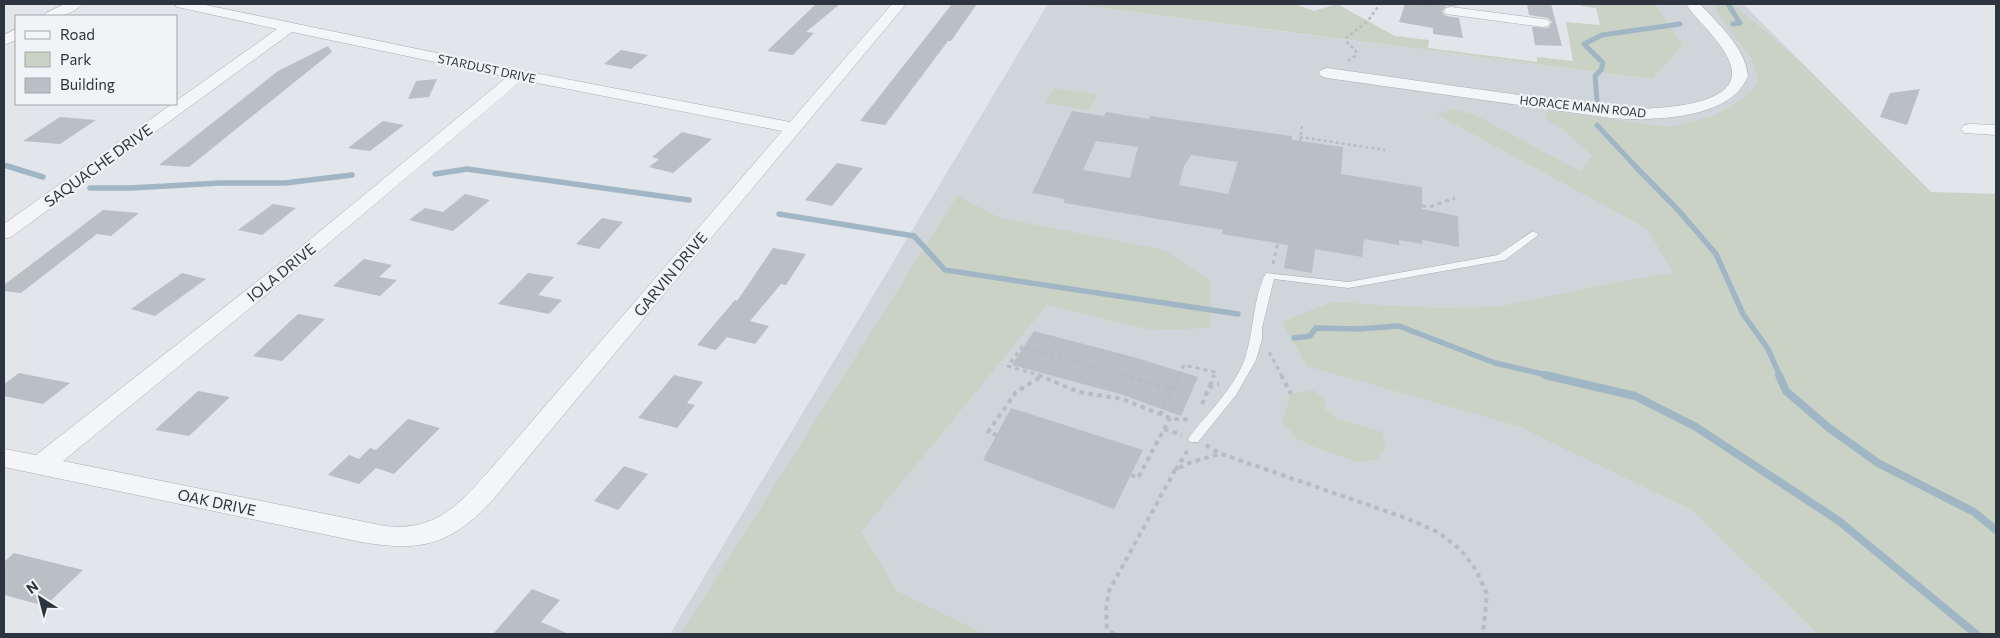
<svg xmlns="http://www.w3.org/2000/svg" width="2000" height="638" font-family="Commissioner,sans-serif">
<rect width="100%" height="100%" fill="#e2e5e9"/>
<!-- built -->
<path fill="#d0d5da" d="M1048,4H1072L1651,79L1683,45L1656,4H1743L1931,192L1996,634H670Z"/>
<!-- green -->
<path fill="#c9d2c4" d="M1072,4H1295L1314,11L1337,4L1395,36L1429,40L1428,48L1537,62V57L1573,61L1566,22L1600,25L1596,8L1582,6L1581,4H1656L1683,45L1652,79Z
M1713,4H1733L1802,63L1931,192L1996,194V634H1818L1692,510L1518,426L1307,366L1282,322L1332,302L1435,308L1497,307L1628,280L1674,273L1646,228L1436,114L1453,109L1475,115L1580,171L1592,156L1565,131L1545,118L1548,111L1668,127L1711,117L1740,101L1759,82L1752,59L1717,12Z
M1054,88L1098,95L1088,110L1045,103Z
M957,196L1000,218L1164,250L1210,281V328L1152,330L1047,305L861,532L897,591L984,634H681Z
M1313,390L1324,398L1325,409L1337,419L1382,432L1386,448L1377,459L1357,462L1312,446L1296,438L1282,421L1291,394Z"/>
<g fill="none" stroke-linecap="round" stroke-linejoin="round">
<!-- stream-far2 -->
<path stroke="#a1b6c5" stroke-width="5" d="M1728,4L1740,23L1733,24
M1597,100L1595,76L1601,70L1603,63L1584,44L1602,35L1680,24
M1597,125L1636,167
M4,165L11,167"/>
<!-- stream-far1 -->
<path stroke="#a1b6c5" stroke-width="5.5" d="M7,166L43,177
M1635,166L1679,211L1716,254L1743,314L1768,349L1780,376
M435,174L467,169L689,200
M90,188H131L220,183H285L352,175
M779,214L914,236L945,270L1238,314
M1294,338L1310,336L1316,328L1358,329L1399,326L1495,363L1551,376"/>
<!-- stream -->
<path stroke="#a1b6c5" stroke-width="8" d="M1545,375L1635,396L1696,427L1839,521L1976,634
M1779,375L1786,391L1829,428L1878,463L1974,512L1996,530"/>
</g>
<!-- building -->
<path fill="#b9bfc5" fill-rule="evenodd" d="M816,4H840L806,32L814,33L793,55L767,51Z
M952,4H977L951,41H948L885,125L860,121Z
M1405,4H1456L1457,6H1446L1442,12L1446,16L1459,18L1463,38L1433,34V28L1399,22Z
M1527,4H1551L1562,46L1535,45L1532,27L1548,28L1552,22L1548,18L1529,15Z
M328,46L332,52L189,167L159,165L278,71Z
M621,50L648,55L631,69L604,64Z
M437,79L429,97L408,99L416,81Z
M1920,89L1907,125L1880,117L1890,93Z
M1072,111L1104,116L1106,112L1149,119L1150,116L1292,136V140L1343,147L1341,174L1422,187V209L1458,216L1459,247L1422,240V244L1399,240V245L1364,239L1362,257L1315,249L1312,273L1284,268L1288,245L1222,234L1223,230L1064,203L1065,199L1032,193ZM1096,141L1138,147L1130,178L1083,170ZM1191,155L1238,162L1228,194L1179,185L1184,166Z
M60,117L96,120L60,144L23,141Z
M383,121L404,125L370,151L348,148Z
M682,132L712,139L673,173L649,167L659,159L652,157Z
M837,163L863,168L832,206L805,200Z
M465,194L490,200L453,231L409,220L425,208L443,212Z
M273,204L296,208L262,235L238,230Z
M103,210L139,213L111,236L97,234L21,293L4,291V285Z
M602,218L623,222L599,249L576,244Z
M773,248L806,254L786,285L781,284L750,321L769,326L755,344L727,337L716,350L697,345L735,300L737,301Z
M364,259L392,265L379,277L397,280L380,296L333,286Z
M182,273L206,279L155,316L131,309Z
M528,273L554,277L538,295L562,300L549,314L498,304Z
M298,314L325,319L282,361L253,356Z
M1034,331L1137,358L1198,377L1181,416L1120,394L1012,365Z
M19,373L70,383L43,404L4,396V384Z
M674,375L703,382L687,403L695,405L677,428L638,418Z
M198,391L230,397L189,436L155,430Z
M1011,408L1143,450L1114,509L983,460Z
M408,419L440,428L394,474L376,468L359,484L328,475L349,455L359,459L370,448L376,450Z
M624,466L648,474L618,510L594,501Z
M14,553L83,570L45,606L4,595V562Z
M532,589L560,600L541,622L569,634H493Z"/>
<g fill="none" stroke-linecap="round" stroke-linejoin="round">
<!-- lane casing -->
<g stroke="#a8adb3" stroke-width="1">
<path id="lane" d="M1533,231L1538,234L1537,236L1505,260L1348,288L1274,279L1262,328V339L1256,360L1236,395L1198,442H1190L1188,439L1190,436C1209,412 1235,387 1245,358C1254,332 1253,297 1266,273L1348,282L1498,255Z"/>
</g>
<!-- street casing -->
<g stroke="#a8adb3" stroke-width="1">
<path id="street" d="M64,4H82C73,15 57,17 44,16L46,13Z
M175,4H201L519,70L790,122L892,4H906L491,502C449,546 420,552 361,542L4,467V449L36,455L296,251L507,77L292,32L11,237L4,239V224L172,104H176V101L277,29L182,8L177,7ZM522,80L782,131L495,464C462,501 439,532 385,526L63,461L310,259Z
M1686,4H1700C1719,25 1745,47 1748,76C1731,120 1651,121 1611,118L1327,78L1321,76L1319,73L1321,70L1327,68L1611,108C1636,110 1744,111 1731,66C1723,41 1700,25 1686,4Z
M1451,7L1543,19L1548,20L1550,23L1548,26L1543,27L1446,14L1444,11L1446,8Z
M16,29V40L4,45V35Z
M1970,124L1996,125V135L1964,133L1961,129L1964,125Z"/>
</g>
<!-- path-far2 -->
<path stroke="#b8bbc0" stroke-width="2.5" stroke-dasharray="3 3" stroke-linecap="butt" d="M1416,4L1436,7
M1348,61L1355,56L1356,51L1348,44L1346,38L1367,22L1380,4
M1300,137L1385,150
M1300,141L1302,126"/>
<!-- path-far1 -->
<path stroke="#b8bbc0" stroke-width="3" stroke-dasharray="4 4" stroke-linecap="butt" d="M1422,206L1429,207L1455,198
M1273,264L1278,243
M1269,352L1282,376
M1042,376L1008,366L1022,347L1126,376
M1179,376L1184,365L1215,372L1214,376"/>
<!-- path -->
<path stroke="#b8bbc0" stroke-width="4" stroke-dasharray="4.5 4.5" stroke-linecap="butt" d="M1038,375L1079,392L1122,399L1170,418L1183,420L1191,418
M1121,375L1172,389
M1281,375L1291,394
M1210,386L1214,375
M1202,404L1209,387L1219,384
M1160,415L1179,375
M1164,429L1182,435
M997,435L988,432L1016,392L1042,376
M1206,445L1219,453L1403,517L1438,532L1461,550L1476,570L1487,594L1483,634
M1176,470L1188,449
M1131,475L1138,478L1170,418
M1114,634L1107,628L1106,609L1109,591L1175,470L1189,463L1219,454"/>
<!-- lane -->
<use href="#lane" fill="#f4f5f7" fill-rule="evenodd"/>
<!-- street -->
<use href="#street" fill="#f4f5f7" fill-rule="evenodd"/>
</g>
<g text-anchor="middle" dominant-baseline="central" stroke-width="4.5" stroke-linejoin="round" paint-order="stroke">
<!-- far-street labels -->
<g font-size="12" fill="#2c353f" stroke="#f1f4f6">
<text transform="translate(487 68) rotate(12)">STARDUST DRIVE</text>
<text transform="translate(1583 106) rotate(6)">HORACE MANN ROAD</text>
</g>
<!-- street labels -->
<g font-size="15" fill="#2c353f" stroke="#f1f4f6">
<text transform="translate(98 165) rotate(-36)">SAQUACHE DRIVE</text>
<text transform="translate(281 272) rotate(-39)">IOLA DRIVE</text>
<text transform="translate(670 274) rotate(-50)">GARVIN DRIVE</text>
<text transform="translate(217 502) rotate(12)">OAK DRIVE</text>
</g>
</g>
<!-- border -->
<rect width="2000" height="638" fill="none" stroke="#2c353f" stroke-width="10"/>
<!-- legend -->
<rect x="15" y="15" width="162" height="90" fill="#f1f4f6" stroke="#a2a8ad"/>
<rect x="25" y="31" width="25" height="8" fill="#f4f5f7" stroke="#a2a8ad"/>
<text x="60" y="40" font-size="15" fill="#2c353f">Road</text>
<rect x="25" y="52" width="25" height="15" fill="#c9d2c4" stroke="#a2a8ad"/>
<text x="60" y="65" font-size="15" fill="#2c353f">Park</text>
<rect x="25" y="78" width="25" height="15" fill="#b9bfc5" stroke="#a2a8ad"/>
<text x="60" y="90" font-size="15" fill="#2c353f">Building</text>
<!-- north arrow -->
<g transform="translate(40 598) rotate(324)" stroke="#f1f4f6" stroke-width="4" paint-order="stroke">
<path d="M0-4L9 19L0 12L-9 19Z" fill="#2c353f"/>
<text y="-8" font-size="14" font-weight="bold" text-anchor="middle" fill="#2c353f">N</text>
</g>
</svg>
